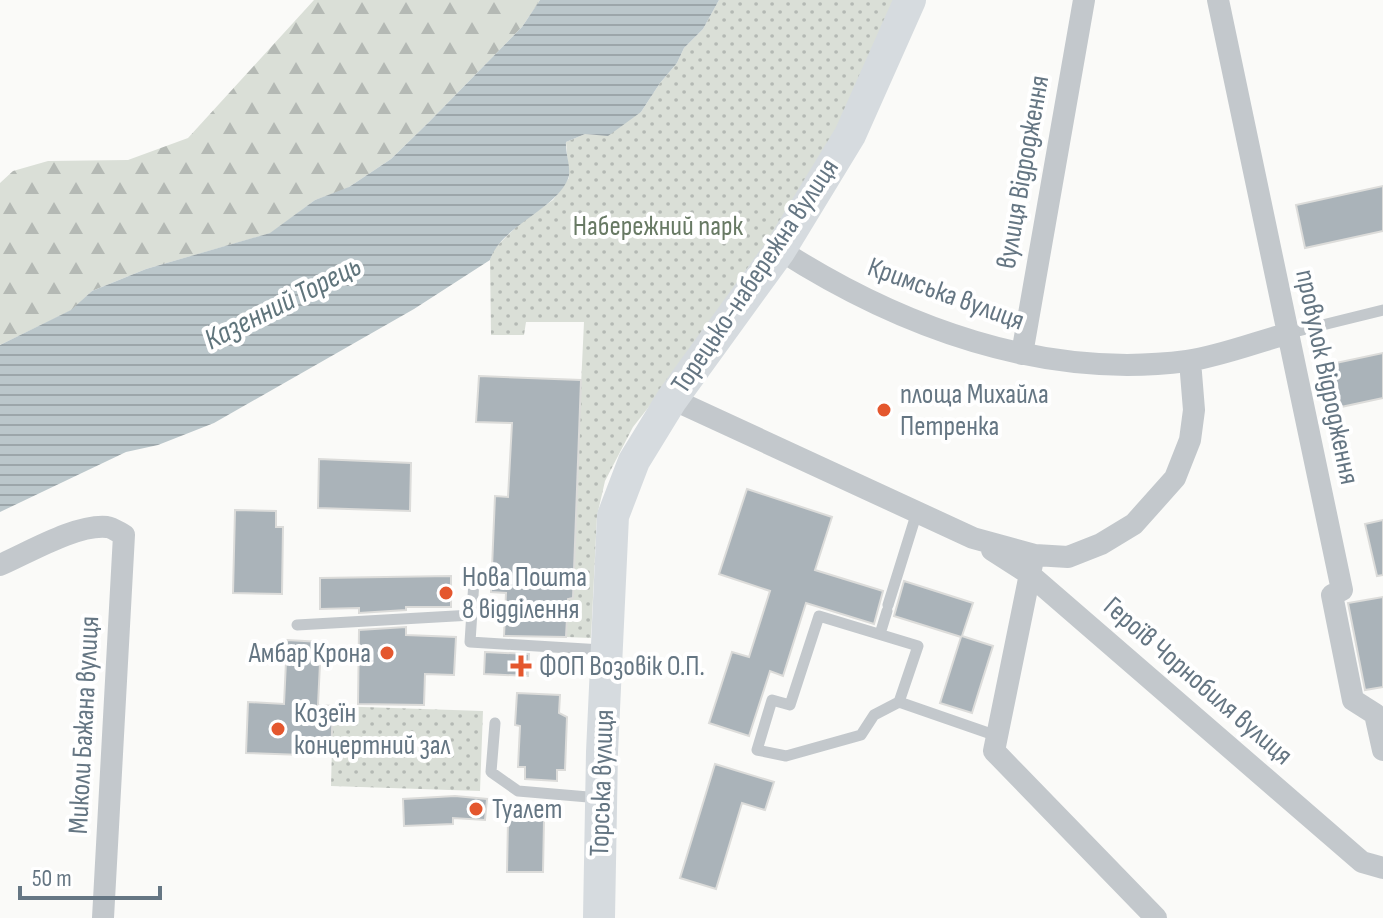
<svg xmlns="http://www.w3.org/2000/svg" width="1383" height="918" font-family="'Sofia Sans Condensed',sans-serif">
<defs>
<pattern id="forest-firs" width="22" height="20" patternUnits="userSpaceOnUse" patternTransform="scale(2)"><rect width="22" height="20" fill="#dadfd7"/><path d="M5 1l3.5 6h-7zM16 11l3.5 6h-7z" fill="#b4b9b4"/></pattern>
<pattern id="park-dots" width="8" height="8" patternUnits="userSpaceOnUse" patternTransform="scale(2)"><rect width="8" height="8" fill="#dadfd7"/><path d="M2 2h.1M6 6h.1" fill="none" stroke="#b4b9b4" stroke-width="1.8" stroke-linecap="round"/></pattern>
<pattern id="water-rules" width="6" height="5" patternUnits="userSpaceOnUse" patternTransform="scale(2)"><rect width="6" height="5" fill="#bbc7cb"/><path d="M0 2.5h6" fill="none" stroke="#9ca6aa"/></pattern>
</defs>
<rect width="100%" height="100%" fill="#fafaf8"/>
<!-- forest -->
<path fill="url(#forest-firs)" d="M314,0H540L522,27L429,122L391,159L346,189L315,200L271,233L146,269L92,291L72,310L0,345V183L13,171L48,161L128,160L188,138Z"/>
<!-- park -->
<path fill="url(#park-dots)" d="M719,0H899L841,133L706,334L633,427L605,481L597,516L591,638L566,637L568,599L573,597V555L584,322H526L524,335H491L490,260L494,249L520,223L553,200L569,178L566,142L585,134L596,135L641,112L660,83L677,63L684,48L703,29Z
M333,706L483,711L480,791L331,786Z"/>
<!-- water -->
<path fill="url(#water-rules)" d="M540,0H719L703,29L684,48L677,63L660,83L641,112L608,136L585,134L566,142C565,153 572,170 568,179C554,211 501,226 490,260L414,309L214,423L158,445L126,452L0,512V345L71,310L92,291L146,269L270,233L315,200L349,187L391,159L429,122L522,27Z"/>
<!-- building -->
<path fill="#aab3b9" stroke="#dcdcda" stroke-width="2" d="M1383,186V231L1305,248L1296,205Z
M1383,353V398L1341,407L1331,364Z
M479,376L581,380L573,598L568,599L566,637L504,636L506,593L491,592L495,496L508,497L512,423L476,422Z
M319,459L411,463L410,511L318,508Z
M747,489L832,517L815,570L883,591L874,624L806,603L783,676L770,671L749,736L709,723L732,652L749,657L770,591L719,574Z
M235,510L276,511V527H283L282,594L233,593Z
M1383,520V575L1377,576L1365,524Z
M451,576V607H406V610L359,613V608L320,609V578Z
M904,581L973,603L962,636L993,646L972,713L940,703L961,637L894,616Z
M1383,597V687L1365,690L1348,603Z
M406,627V635L456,637L454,675L425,674L424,705L358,704L359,630Z
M287,640L321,642L318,705L333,706L331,756L246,753L248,702L284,704Z
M485,652L529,654L528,676L484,674Z
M517,693L560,695L559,713L567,717L565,770H557V781L525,779V767H518L520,726L515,725Z
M715,764L774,782L765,810L742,803L716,889L680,878Z
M455,796L487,799L485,820L453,818V824L404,826L403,799Z
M508,820H544L543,872H507Z"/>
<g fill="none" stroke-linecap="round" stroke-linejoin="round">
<!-- lane -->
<path stroke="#c3c8cc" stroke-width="11" d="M1286,334L1383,310
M474,581L470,642L602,650
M888,605L917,512
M297,625L472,615
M880,634L887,611
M899,702L874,715L861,735L786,756L757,750L772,700L790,705L819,616L918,646L899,702L997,736
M495,723L491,772L518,791L600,798"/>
<!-- street -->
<path stroke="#c3c8cc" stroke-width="22" d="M1218,0L1342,590L1332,595L1353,700L1375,714L1383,750
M780,250C900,327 1043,380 1187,361C1220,356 1254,343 1286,334
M1022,354L1084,0
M672,399L973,538L1035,555L1068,557L1101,544L1134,524L1175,478L1190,440L1194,410L1190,361
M992,550L1028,573L1362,862L1383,868
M1032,564L994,751L1156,918
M0,565C28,553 76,524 107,527C113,528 118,532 124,535L103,918"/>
<!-- secondary -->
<path stroke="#d6dbdf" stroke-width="32" d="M599,918L602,752L613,516L634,461L672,399L780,250L850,135L910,0"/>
</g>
<!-- markers -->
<g fill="#e4572e" stroke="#fff" stroke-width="3">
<circle cx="884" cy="410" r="8"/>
<circle cx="446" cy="593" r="8"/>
<circle cx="387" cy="653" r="8"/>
<path d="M517 654h8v8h8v8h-8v8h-8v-8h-8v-8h8z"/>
<circle cx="278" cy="729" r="8"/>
<circle cx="476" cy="809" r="8"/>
</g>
<g text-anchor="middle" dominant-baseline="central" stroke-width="8" stroke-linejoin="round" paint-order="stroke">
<!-- street labels -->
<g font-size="28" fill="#657683" stroke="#fff">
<text transform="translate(1023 172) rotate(-80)">вулиця Відродження</text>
<text transform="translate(755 276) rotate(-56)">Торецько-набережна вулиця</text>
<text transform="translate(946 294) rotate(20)">Кримська вулиця</text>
<text transform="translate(1327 377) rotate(78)">провулок Відродження</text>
<text transform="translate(1198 681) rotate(41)">Героїв Чорнобиля вулиця</text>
<text transform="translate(84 725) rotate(-87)">Миколи Бажана вулиця</text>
<text transform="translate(602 783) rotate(-88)">Торська вулиця</text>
</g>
<!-- park labels -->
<g font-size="28" fill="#687a64" stroke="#fff">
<text x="658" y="226">Набережний парк</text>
</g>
<!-- poi labels -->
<g font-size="28" fill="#657683" stroke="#fff" text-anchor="start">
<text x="900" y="394">площа Михайла<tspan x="900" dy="32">Петренка</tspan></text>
<text x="462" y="577">Нова Пошта<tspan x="462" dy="32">8 відділення</tspan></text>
<text x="371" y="653" text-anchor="end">Амбар Крона</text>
<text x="539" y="666">ФОП Возовік О.П.</text>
<text x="294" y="713">Козеїн<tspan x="294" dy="32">концертний зал</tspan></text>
<text x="492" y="809">Туалет</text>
</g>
<!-- water labels -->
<g font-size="30" font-style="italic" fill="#60757c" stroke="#fff">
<text transform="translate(283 303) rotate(-27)">Казенний Торець</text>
</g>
</g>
<!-- scale -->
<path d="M20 886v12h140v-12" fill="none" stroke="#657683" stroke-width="4"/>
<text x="32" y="886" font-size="24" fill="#657683" stroke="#ffffff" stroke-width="6" paint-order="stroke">50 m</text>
</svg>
